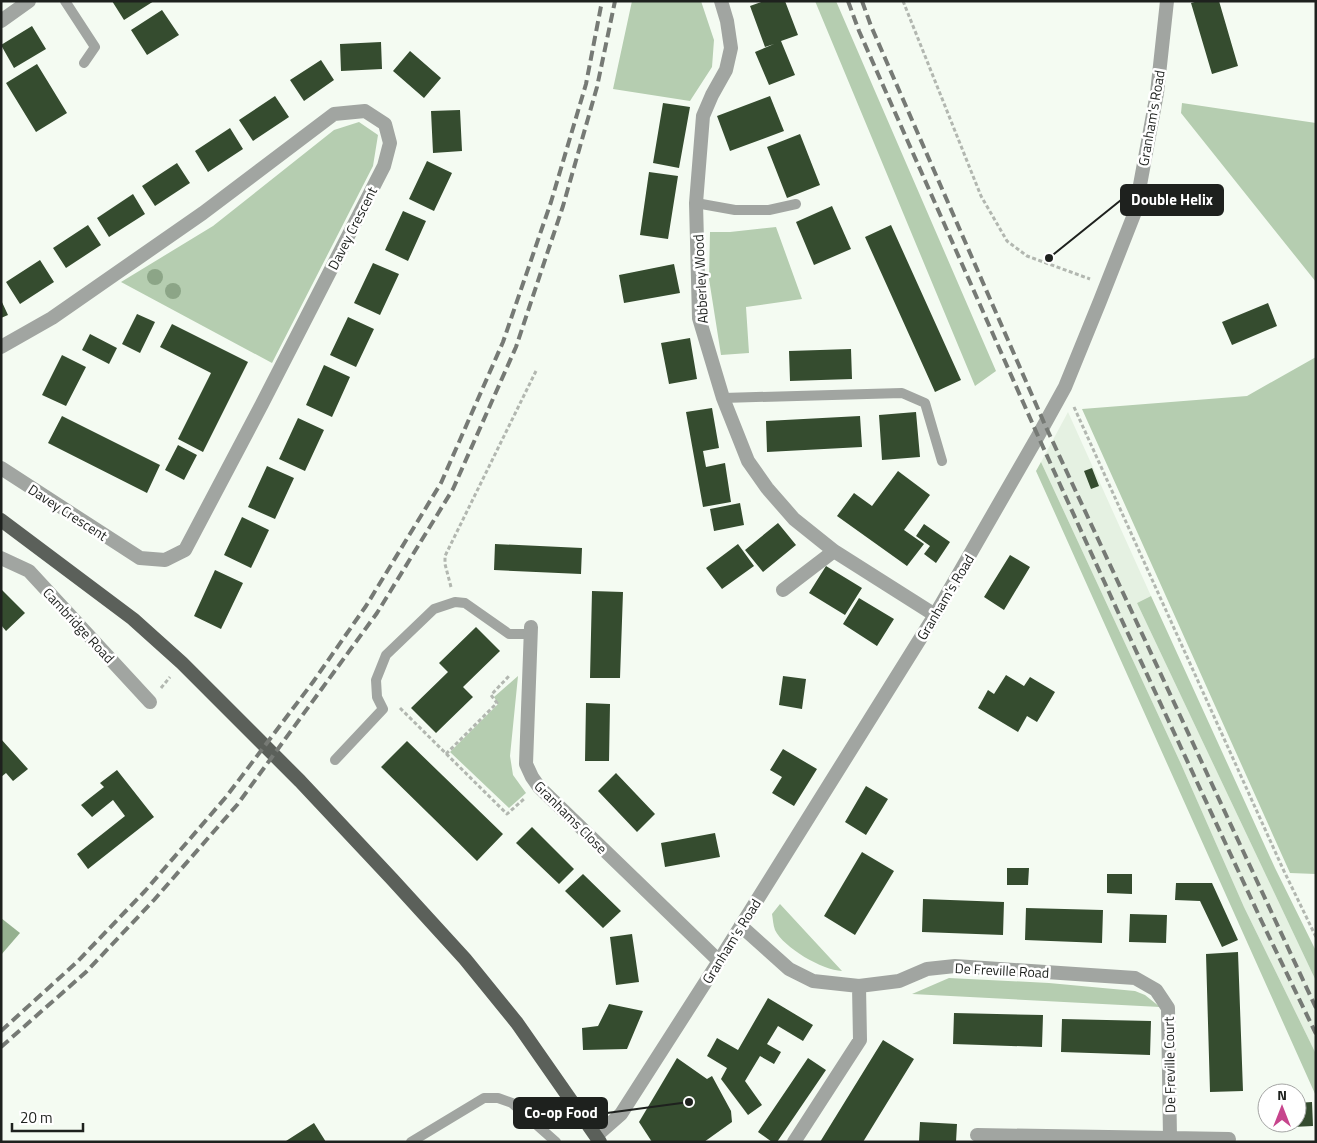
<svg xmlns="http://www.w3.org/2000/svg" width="1317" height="1143" font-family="'Titillium Web',sans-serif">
<rect width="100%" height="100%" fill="#f4fbf2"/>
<!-- built -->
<path fill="#e5f1e2" d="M1068,412L1151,596L1137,603L1316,981V1054L1244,907L1181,764L1041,462Z"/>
<!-- green -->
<path fill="#b5cdb0" d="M632,1H701L714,40L712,67L690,101L613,89Z
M815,1H836L996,371L975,386Z
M1182,103L1316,123V282L1181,113Z
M359,122L378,135L373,166L272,363L121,282L213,226L334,130Z
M776,227L802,299L746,307L749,353L721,355L709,279L710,232H730Z
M1316,357V874L1290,873L1082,409L1247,396Z
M1041,462L1181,764L1244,907L1316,1054V1096L1036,471Z
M1151,596L1275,868L1316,951V981L1137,603Z
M518,676L510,756L513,775L526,793L509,808L450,752L498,704L494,697Z
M780,904L842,971C822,970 784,948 775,930C773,925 773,919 772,914Z
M949,978L1049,983L1135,991L1145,995L1160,1007L912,994Z"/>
<!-- water -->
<path fill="#95b08f" d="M1,918L20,933L1,955Z"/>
<!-- building -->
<path fill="#354c2f" d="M112,1H154L124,20Z
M764,1H785L798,35L781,41L795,75L769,85L755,52L774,44L765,47L750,6Z
M1198,1H1219L1238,66L1212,74L1191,3Z
M162,10L179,35L147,55L131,30Z
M32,26L46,49L14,68L1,45Z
M381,42L382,69L341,71L340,44Z
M410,51L441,78L424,98L393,71Z
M321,60L334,80L304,101L290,80Z
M37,64L67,113L36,132L6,83Z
M275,96L289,117L253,141L239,120Z
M770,96L784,131L730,151L717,116Z
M663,103L690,107L679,168L653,163Z
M460,110L462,151L433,153L431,111Z
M230,128L243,149L208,172L195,151Z
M800,134L820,185L787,198L767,147Z
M427,161L452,173L434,211L409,199Z
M177,163L190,183L155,206L142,186Z
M649,172L678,176L668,239L640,235Z
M133,194L145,214L109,237L97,218Z
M832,206L851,249L814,265L796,222Z
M403,211L426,221L408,261L385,250Z
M88,225L101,245L66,268L53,248Z
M891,225L961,380L935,392L865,237Z
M40,260L54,282L20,304L6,282Z
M373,263L399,274L380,315L354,303Z
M674,264L680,293L624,303L619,275Z
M1,300L8,315L1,318Z
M1268,303L1277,326L1232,345L1222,322Z
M137,314L155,322L140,353L122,344Z
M348,317L374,329L356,367L330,355Z
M172,324L248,362L203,452L178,439L211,373L160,347Z
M90,334L117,348L109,364L82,350Z
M690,338L697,379L669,384L661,343Z
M851,349L852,379L790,381L789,351Z
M62,355L86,367L66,406L42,395Z
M324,365L350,377L332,417L306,405Z
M712,408L719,448L703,451L706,467L725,463L731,502L703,507L686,412Z
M916,412L920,457L882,460L879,415Z
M62,416L160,465L147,493L48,443Z
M860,416L862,447L767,452L766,421Z
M298,418L324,430L305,471L279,459Z
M178,445L197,455L184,480L165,470Z
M267,466L294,478L275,519L248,507Z
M1092,468L1099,486L1091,489L1084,471Z
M898,471L930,495L904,530L924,544L907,566L837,516L854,493L872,506Z
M740,503L744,525L714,531L710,509Z
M242,517L269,530L251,568L224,555Z
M778,523L796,545L763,572L745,550Z
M924,524L950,542L936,563L924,554L930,546L916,536Z
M495,544L582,548L581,574L494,570Z
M738,544L754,566L722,589L706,568Z
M1010,555L1030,567L1004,610L984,597Z
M826,566L862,588L845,615L809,593Z
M215,570L243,583L221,629L194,616Z
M1,589L25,613L6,631L1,625Z
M592,591L623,592L620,678H590Z
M859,598L894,619L877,646L843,624Z
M476,627L500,651L463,687L473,697L436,733L411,708L448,672L439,663Z
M1006,675L1024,686L1030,677L1055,692L1037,722L1027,716L1018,732L978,708L988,690L994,694Z
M783,676L806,679L802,709L779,705Z
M586,703L610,704L609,761H585Z
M1,739L28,769L13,781L6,773L1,777Z
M407,741L503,834L477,861L381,767Z
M783,749L817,769L794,806L772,793L782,777L770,770Z
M117,770L154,817L88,869L77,854L125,816L113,800L92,817L81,805L104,787L100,783Z
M616,773L655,814L637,832L598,791Z
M866,786L888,799L866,835L845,822Z
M532,827L574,869L559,884L516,843Z
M715,833L720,857L665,867L661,843Z
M862,852L894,871L855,935L824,916Z
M1007,868H1029L1028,885H1007Z
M583,874L621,911L603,928L565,891Z
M1107,874H1132V894L1107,893Z
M1176,883H1212L1238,940L1222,947L1200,901L1175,900Z
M923,899L1004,902L1003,935L922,932Z
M1026,908L1103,910L1102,943L1025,940Z
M1130,914L1167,915L1166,943L1129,942Z
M632,934L639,982L616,985L610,937Z
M1238,952L1243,1091L1210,1092L1206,954Z
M768,998L813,1025L803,1041L778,1026L767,1044L781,1052L774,1064L760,1056L745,1081L762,1105L748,1115L721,1079L727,1068L707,1056L717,1038L738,1050Z
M609,1004L643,1011L627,1049L583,1050L582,1028L598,1026Z
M954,1013L1043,1015L1042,1047L953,1044Z
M1062,1019L1151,1021L1150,1055L1061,1052Z
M883,1040L914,1059L863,1142H820Z
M677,1058L707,1079L712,1076L731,1111L732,1122L704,1142H652L639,1122Z
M808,1058L826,1070L777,1142H772L758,1132Z
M1312,1102L1313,1126L1272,1128V1123H1297V1103Z
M920,1122L957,1124L956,1142H919Z
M314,1123L326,1142H287L286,1141Z"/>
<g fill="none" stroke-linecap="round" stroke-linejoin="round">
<!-- path -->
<path stroke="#b2b7b0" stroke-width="3" stroke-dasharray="4 2.5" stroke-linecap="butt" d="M903,1L981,196L1007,241L1027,256L1090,279
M1074,407L1283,869L1316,937
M451,587L445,564V556L536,371
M161,688L170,677
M400,708L507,814L524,799
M446,754L497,703L491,695L509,676"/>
<!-- service -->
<path stroke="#a1a5a1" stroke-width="10" d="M65,1L95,47L84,63
M696,203L735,210H769L796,204
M723,398L902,393L925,403L942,461
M335,760L383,709L377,697L376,680L386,655L434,609L455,602L465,603L509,634H530
M411,1142L484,1098H498L512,1103L556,1142"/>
<!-- minor -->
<path stroke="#a1a5a1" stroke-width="14" d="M721,1L727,21L731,48L726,70L712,95L703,116L696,203L699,318L723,398L748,461L767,488L794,519L834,551L935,615
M1,21L29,1
M1,347L52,318L203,213L334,114L365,111L385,124L390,143L384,166L262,404L185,550L165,560L140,558L1,468
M1,558L29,571L150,702
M783,590L834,551
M531,627L526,764L532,777L539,787L719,961
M741,926L789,969L813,981L859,986L899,981L927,969L955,966L1135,978L1156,990L1168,1008L1170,1138L977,1135
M1170,1138L1229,1139
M794,1142L860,1040L859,986"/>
<!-- tertiary -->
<path stroke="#a1a5a1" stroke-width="14" d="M596,1136L621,1114L719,961L935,615L1038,436L1065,387L1100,301L1135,212L1157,93L1167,1"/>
<!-- primary -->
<path stroke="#5b605a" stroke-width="14" d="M1,520L133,619L182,663L300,781L392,879L465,959L517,1023L600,1142"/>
<!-- rail -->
<path stroke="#767a75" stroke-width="4" stroke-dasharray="10 5" stroke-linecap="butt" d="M848,1L859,31L1038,436L1118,612L1262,922L1316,1034
M862,1L871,26L1045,425L1316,1008
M1,1031L77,962L145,891L226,797L313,682L366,606L441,483L503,342L551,202L586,84L602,1
M1,1047L86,972L154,900L237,805L377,613L453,489L516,347L563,206L597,87L615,1"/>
</g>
<!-- trees -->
<g fill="#8ca587">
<circle cx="155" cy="277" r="8"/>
<circle cx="173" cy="291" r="8"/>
</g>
<g text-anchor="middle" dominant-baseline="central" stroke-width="5" stroke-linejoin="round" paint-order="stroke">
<!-- street labels -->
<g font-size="14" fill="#1e211e" stroke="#fff">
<text transform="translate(1151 118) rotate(-80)">Granham's Road</text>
<text transform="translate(352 228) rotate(-63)">Davey Crescent</text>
<text transform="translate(700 279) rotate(-93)">Abberley Wood</text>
<text transform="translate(68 512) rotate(33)">Davey Crescent</text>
<text transform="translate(945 597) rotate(-59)">Granham's Road</text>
<text transform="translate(79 625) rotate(47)">Cambridge Road</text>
<text transform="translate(571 817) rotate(45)">Granhams Close</text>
<text transform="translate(731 941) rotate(-58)">Granham's Road</text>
<text transform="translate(1002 970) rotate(3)">De Freville Road</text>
<text transform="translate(1169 1065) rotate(-91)">De Freville Court</text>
</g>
</g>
<!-- callouts -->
<path fill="none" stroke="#1e211e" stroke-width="2" d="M1049 258L1121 200M689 1102L607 1113"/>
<g fill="#1e211e" stroke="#fff" stroke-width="2">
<circle cx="1049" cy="258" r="5"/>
<circle cx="689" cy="1102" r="5"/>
</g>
<g fill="#1e211e" stroke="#1e211e" stroke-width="2">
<rect x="1121" y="185" width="102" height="30" rx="5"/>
<rect x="514" y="1098" width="93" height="30" rx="5"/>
</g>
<g font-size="15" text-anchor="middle" font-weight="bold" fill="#fff">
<text x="1172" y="205">Double Helix</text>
<text x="561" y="1118">Co-op Food</text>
</g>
<!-- border -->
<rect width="1317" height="1143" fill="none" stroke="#1e211e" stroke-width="5"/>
<!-- north arrow -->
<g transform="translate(1282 1108)"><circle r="24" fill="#ffffff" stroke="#a5a6a5"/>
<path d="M0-4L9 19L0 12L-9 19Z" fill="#c7458d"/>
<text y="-8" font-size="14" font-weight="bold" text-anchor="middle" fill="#1e211e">N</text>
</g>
<!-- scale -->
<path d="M12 1123v8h71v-8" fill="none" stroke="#1e211e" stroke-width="2.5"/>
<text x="20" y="1123" font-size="15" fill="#1e211e" stroke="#ffffff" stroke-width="4" paint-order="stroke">20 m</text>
</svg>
